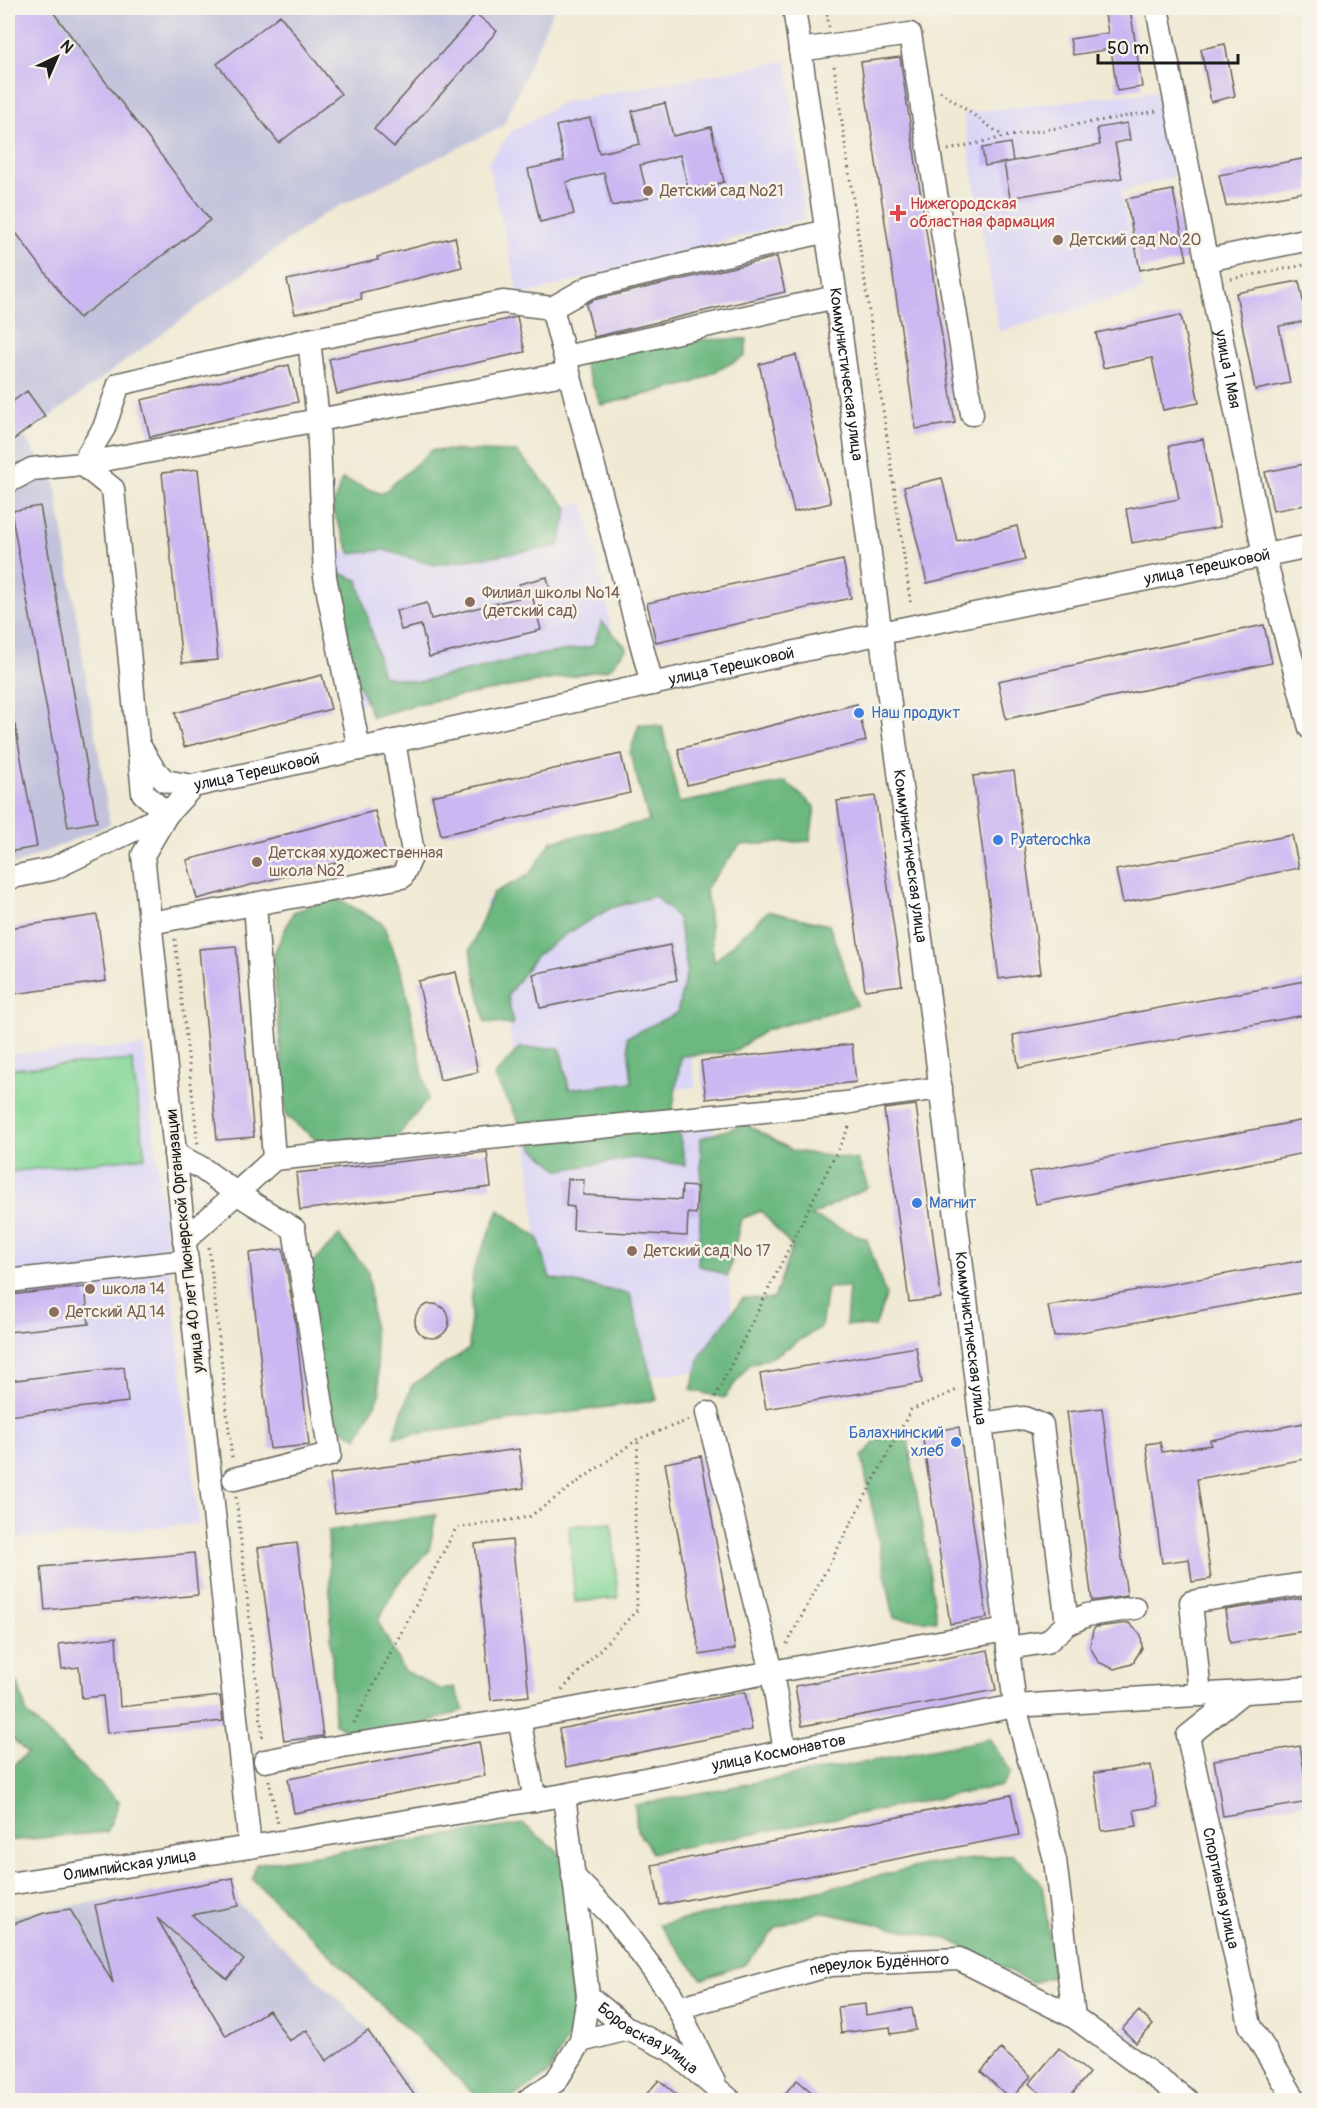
<svg xmlns="http://www.w3.org/2000/svg" width="1317" height="2108" font-family="Pangolin,sans-serif">
<rect width="100%" height="100%" fill="#f7f3e8"/>
<filter id="ink" filterUnits="userSpaceOnUse"><feTurbulence type="fractalNoise" baseFrequency=".0167" numOctaves="2"/><feDisplacementMap in="SourceGraphic" scale="12" xChannelSelector="R" yChannelSelector="G"/><feConvolveMatrix kernelMatrix="1 2 1 2 8 2 1 2 1" color-interpolation-filters="sRGB"/></filter>
<filter id="wash" filterUnits="userSpaceOnUse"><feTurbulence type="fractalNoise" baseFrequency=".008" numOctaves="4" result="noise"/><feDisplacementMap in="SourceGraphic" scale="24" xChannelSelector="R" yChannelSelector="G"/><feGaussianBlur stdDeviation="1.35" result="paint"/><feColorMatrix in="noise" values="0 0 0 0 0 0 0 0 0 0 0 0 0 0 0 0 0 1.4 0 .05"/><feComposite in="paint" operator="in"/></filter>
<g filter="url(#wash)">
<rect width="100%" height="100%" fill="#f0ead4"/>
<!-- built -->
<path fill="#dcd6f6" d="M787,61L805,219L519,296L488,162L512,131L563,102Z
M1158,91L1162,95L1175,170L1172,177L1120,192L1143,290L999,332L963,113Z
M584,502L616,649L357,705L324,555Z
M674,860L706,1045L690,1050L696,1087L523,1103L485,900Z
M144,1046L199,1524L8,1540V1054Z
M712,1117L738,1370L551,1380L526,1131Z"/>
<!-- industrial -->
<path fill="#c2c2dc" d="M8,8H554L503,126L325,213L24,436L55,483L110,824L17,864L8,866Z
M217,1883L367,2027L421,2100H8V1916Z"/>
<!-- green -->
<path fill="#85d797" stroke="#507a5a" stroke-width="1.5" d="M132,1060L145,1157L8,1172V1069Z
M612,1523L618,1598L575,1602L569,1526Z"/>
<!-- forest -->
<path fill="#6cb880" stroke="#446a4e" stroke-width="1.5" d="M747,339L745,356L693,383L601,405L583,362L685,340Z
M432,450L517,452L568,508L559,546L434,565L384,550L351,554L332,509L342,479L382,494Z
M337,572L358,580L383,676L418,682L532,656L593,646L602,622L627,648L609,669L422,703L372,717L353,670Z
M639,724L662,726L679,803L786,782L815,807L810,841L740,845L706,888L714,962L768,911L829,925L857,1005L766,1030L733,1052L681,1056L673,1107L686,1165L633,1158L560,1170L534,1149L494,1076L519,1048H560L569,1089L632,1082L627,1037L677,1013L687,970L678,918L655,896L611,908L566,934L536,956L508,995L513,1025L485,1022L470,950L493,893L529,875L552,841L649,821L630,753Z
M335,897L383,924L403,976L428,1099L392,1143L324,1146L286,1116L273,956L293,912Z
M746,1124L793,1151L858,1160L868,1187L811,1216L867,1239L886,1296L875,1327L846,1325L849,1287L827,1288L821,1327L774,1356L749,1365L724,1398L691,1390L701,1354L743,1298L774,1299L792,1247L761,1211L741,1219L728,1276L698,1265L701,1200V1138Z
M499,1210L538,1238L550,1278L630,1294L657,1400L393,1437L412,1385L469,1349L473,1271Z
M339,1236L368,1271L380,1395L357,1438L328,1421L306,1269Z
M884,1431L908,1439L937,1621L894,1618L862,1457Z
M436,1515L429,1551L397,1585L378,1621L403,1670L442,1690L454,1687L464,1710L366,1743L334,1723L328,1531Z
M18,1683L27,1714L119,1802L107,1832L8,1841V1770L27,1753L8,1734V1685Z
M990,1739L1011,1772L1002,1786L652,1853L637,1830L635,1805Z
M523,1824L561,1854L570,1931L574,2026L548,2074L509,2100H480L252,1879L256,1864Z
M1013,1854L1042,1884L1055,1976L1032,1983L948,1939L820,1912L777,1927L746,1964L702,1979L659,1925L811,1892L924,1865Z"/>
<g id="blocks">
<!-- building -->
<path fill="#cbb8f2" d="M8,8H50L210,220L79,318L8,222Z
M1104,8H1130L1142,87L1117,91L1111,49L1073,55L1070,39L1108,33Z
M476,14L497,31L394,147L374,129Z
M280,15L341,94L279,143L217,64Z
M1225,44L1235,96L1211,102L1201,49Z
M900,57L955,423L916,429L861,62Z
M665,103L673,136L711,127L724,182L689,191L680,155L640,165L648,198L612,206L604,173L566,182L574,214L540,222L528,169L564,161L556,126L590,118L599,153L640,144L632,111Z
M1127,123L1130,140L1115,143L1122,178L1010,198L1004,163L1100,145L1097,128Z
M1010,143L1013,161L985,166L982,148Z
M1307,158L1310,191L1226,206L1219,175Z
M1173,190L1187,260L1140,270L1126,199Z
M455,237L462,267L360,293L362,299L295,314L287,280L378,260L377,257Z
M777,257L785,292L594,337L586,304L593,300Z
M1299,281L1307,321L1279,326L1290,383L1255,390L1236,293Z
M1181,315L1199,403L1163,410L1152,358L1103,368L1096,333Z
M517,317L525,352L337,394L329,359Z
M796,355L831,503L794,512L759,364Z
M289,365L298,402L150,437L141,400Z
M27,391L45,416L8,444V405Z
M1203,439L1220,527L1132,543L1126,509L1179,499L1169,446Z
M1310,463V504L1273,511L1265,472Z
M198,469L218,660L182,663L162,473Z
M942,478L957,541L1017,526L1025,560L927,583L904,487Z
M40,506L97,822L68,827L11,511Z
M843,560L851,598L656,642L647,603Z
M547,577L551,595L533,599L541,630L429,657L421,625L401,630L396,611L427,603L431,619L522,597L519,584Z
M1264,625L1272,663L1006,719L998,681Z
M322,675L331,709L184,747L175,713Z
M857,704L866,741L687,785L678,749Z
M8,725H15L37,847L8,852Z
M621,754L630,793L441,835L432,796Z
M1014,771L1041,973L999,979L973,776Z
M875,796L902,985L865,990L837,801Z
M375,811L385,850L197,899L187,860Z
M1292,835L1299,868L1123,903L1116,870Z
M97,915L106,981L8,995V928Z
M670,945L677,980L540,1008L533,974Z
M236,946L254,1137L217,1140L199,949Z
M456,972L478,1072L440,1080L418,981Z
M1310,980V1014L1019,1068L1013,1035Z
M852,1044L856,1082L706,1099L701,1061Z
M916,1105L941,1298L909,1302L884,1109Z
M1310,1119V1152L1036,1204L1029,1172Z
M487,1152L491,1187L300,1210L296,1173Z
M568,1179L584,1180L583,1195L681,1200L682,1186L697,1187L696,1214L688,1213L687,1236L573,1230L574,1207L566,1206Z
M283,1249L295,1320L309,1445L270,1449L249,1253Z
M1310,1259V1291L1054,1337L1048,1306Z
M85,1287L89,1324L8,1332V1295Z
M415 1321a17 17 0 1 1 34 0a17 17 0 1 1-34 0Z
M916,1347L922,1383L766,1409L760,1374Z
M124,1367L128,1402L8,1416V1381Z
M1102,1408L1127,1596L1092,1601L1067,1412Z
M1310,1422V1458L1197,1479L1211,1579L1192,1582L1189,1559L1162,1563L1146,1444L1160,1442L1162,1452L1211,1445L1210,1440Z
M959,1427L987,1618L950,1624L922,1433Z
M519,1449L524,1488L335,1513L330,1474Z
M701,1456L735,1649L700,1655L665,1463Z
M512,1540L529,1696L491,1700L475,1544Z
M297,1543L323,1736L284,1741L258,1548Z
M194,1553L198,1595L45,1610L41,1567Z
M1310,1597V1630L1230,1643L1225,1610Z
M1129,1623L1141,1635L1142,1648L1132,1664L1114,1669L1098,1662L1090,1646L1093,1630L1096,1627Z
M116,1637L120,1707L220,1696L223,1721L107,1733L103,1696L82,1698L79,1667L62,1669L59,1644Z
M988,1650L996,1690L802,1726L795,1686Z
M745,1692L752,1730L566,1767L559,1729Z
M479,1742L485,1776L294,1813L288,1779Z
M1300,1746L1309,1802L1223,1816L1214,1760Z
M1151,1765L1157,1806L1134,1810L1137,1826L1102,1831L1094,1773Z
M1011,1795L1019,1835L660,1905L652,1865Z
M233,1878L239,1906L192,1915L244,1960L227,1979L157,1918L226,2036L269,2010L289,2041L307,2030L326,2061L368,2031L418,2100H8V1926L44,1913L70,1909L113,1983L95,1905Z
M865,2004L866,2015L912,2008L916,2030L891,2034L890,2027L841,2033L838,2007Z
M1139,2011L1153,2025L1136,2043L1122,2029Z
M1059,2048L1089,2073L1067,2100H1049L1029,2084Z
M1001,2049L1031,2076L1011,2099L981,2072Z
M659,2080L683,2100H641Z
M797,2080L821,2100H779Z"/>
</g>
</g>
<g filter="url(#ink)">
<use href="#blocks" fill-opacity="0" stroke="#66645c" stroke-width="1.5"/>
<g fill="none" stroke-linecap="round" stroke-linejoin="round">
<!-- minor casing -->
<g stroke="#66645c" stroke-width="25">
<g id="minor">
<path id="s1" d="M794,8L836,297L936,1051L1015,1706L1055,1860L1074,2017"/>
<path id="s2" d="M1157,8L1264,555L1310,728"/>
<path d="M800,50L910,34L972,414"/>
<path d="M1207,260L1310,239"/>
<path d="M552,308L589,287L827,231"/>
<path d="M565,357L836,297"/>
<path d="M569,373L552,308L503,302L309,340L318,420L569,373L652,684"/>
<path d="M82,464L318,420L325,577L359,749"/>
<path d="M82,464L104,428L119,384L309,340"/>
<path d="M8,482L32,469L82,464L113,489L143,793L167,814"/>
<path d="M139,745L153,768L165,781L193,786"/>
<path d="M8,878L52,869L167,814"/>
<path d="M150,923L402,877L413,853L394,741"/>
<path d="M175,1154L200,1167L236,1193L294,1229L330,1455L234,1479"/>
<path d="M274,1159L846,1103L880,1096L941,1088"/>
<path d="M184,1241L274,1159L255,904"/>
<path d="M8,1281L187,1261"/>
<path d="M707,1413L772,1672L1006,1630"/>
<path d="M981,1424L1024,1418L1042,1425L1067,1624L1047,1642L1008,1648"/>
<path d="M1067,1624L1087,1615L1135,1608"/>
<path id="s3" d="M1243,1692L1188,1736L1250,2025L1295,2100"/>
<path d="M1200,1695L1191,1602L1310,1583"/>
<path d="M519,1719L772,1672L785,1752"/>
<path d="M265,1761L342,1746L519,1719L535,1800"/>
<path id="s4" d="M564,1795L588,1996L628,2029L671,2050L730,2100"/>
<path id="s5" d="M250,1847L143,855L167,814L193,786L881,633L1310,546"/>
<path d="M573,1876L615,1919L671,1994L714,2082"/>
<path id="s6" d="M8,1884L250,1847L564,1795L1015,1706L1310,1688"/>
<path id="s7" d="M678,2008L831,1965L959,1959L1074,2017L1187,2100"/>
<path d="M581,2041L628,2029"/>
<path d="M528,2100L556,2081L581,2041L588,1996"/>
</g>
</g>
<!-- path -->
<path stroke="#66645c" stroke-width="3" stroke-dasharray="1.5 4.5" stroke-linecap="butt" d="M826,8L829,27
M834,66L911,606
M940,91L1003,136
M948,150L1004,137L1157,111
M1231,279L1310,264
M175,939L198,1145
M209,1247L232,1458
M715,1397L851,1123
M236,1497L263,1741
M787,1644L911,1410L957,1390
M562,1690L637,1610L635,1517L638,1439
M354,1723L456,1528L529,1517L638,1439L689,1420
M269,1780L278,1824"/>
<!-- minor -->
<use href="#minor" stroke="#fff" stroke-width="22"/>
</g>
</g>
<!-- markers -->
<g fill="#8d6e63" stroke="#f7f3e8" stroke-width="2">
<circle cx="648" cy="191" r="6"/>
<circle cx="1058" cy="240" r="6"/>
<circle cx="470" cy="602" r="6"/>
<circle cx="257" cy="862" r="6"/>
<circle cx="632" cy="1251" r="6"/>
<circle cx="90" cy="1289" r="6"/>
<circle cx="54" cy="1312" r="6"/>
</g>
<path fill="#e0444e" stroke="#f7f3e8" stroke-width="2" d="M895 204h6v6h6v6h-6v6h-6v-6h-6v-6h6z"/>
<g fill="#3f7fe0" stroke="#f7f3e8" stroke-width="2">
<circle cx="859" cy="713" r="6"/>
<circle cx="998" cy="840" r="6"/>
<circle cx="917" cy="1203" r="6"/>
<circle cx="956" cy="1442" r="6"/>
</g>
<g text-anchor="middle" dominant-baseline="central" stroke-width="5" stroke-linejoin="round" paint-order="stroke">
<!-- education labels -->
<g font-size="16" fill="#785e54" stroke="#f7f3e8" text-anchor="start">
<text x="660" y="191">Детский сад №21</text>
<text x="1070" y="240">Детский сад № 20</text>
<text x="482" y="593">Филиал школы №14<tspan x="482" dy="18">(детский сад)</tspan></text>
<text x="269" y="853">Детская художественная<tspan x="269" dy="18">школа №2</tspan></text>
<text x="644" y="1251">Детский сад № 17</text>
<text x="102" y="1289">школа 14</text>
<text x="66" y="1312">Детский АД 14</text>
</g>
<!-- health labels -->
<g font-size="16" fill="#be3a42" stroke="#f7f3e8" text-anchor="start">
<text x="910" y="204">Нижегородская<tspan x="910" dy="18">областная фармация</tspan></text>
</g>
<!-- street labels -->
<g font-size="16" fill="#1c1c1c" stroke="#f7f3e8">
<text stroke="none"><textPath href="#s2" startOffset="368">улица 1 Мая</textPath></text>
<text stroke="none"><textPath href="#s1" startOffset="370">Коммунистическая улица</textPath></text>
<text stroke="none"><textPath href="#s5" startOffset="2121">улица Терешковой</textPath></text>
<text stroke="none"><textPath href="#s5" startOffset="1635">улица Терешковой</textPath></text>
<text stroke="none"><textPath href="#s5" startOffset="1149">улица Терешковой</textPath></text>
<text stroke="none"><textPath href="#s1" startOffset="856">Коммунистическая улица</textPath></text>
<text transform="translate(185 1241) rotate(-96)">улица 40 лет Пионерской Организации</text>
<text stroke="none"><textPath href="#s1" startOffset="1342">Коммунистическая улица</textPath></text>
<text stroke="none"><textPath href="#s6" startOffset="782">улица Космонавтов</textPath></text>
<text stroke="none"><textPath href="#s6" startOffset="123">Олимпийская улица</textPath></text>
<text stroke="none"><textPath href="#s3" startOffset="226">Спортивная улица</textPath></text>
<text stroke="none"><textPath href="#s7" startOffset="207">переулок Будённого</textPath></text>
<text stroke="none"><textPath href="#s4" startOffset="276">Боровская улица</textPath></text>
</g>
<!-- shop labels -->
<g font-size="16" fill="#366cbe" stroke="#f7f3e8" text-anchor="start">
<text x="871" y="713">Наш продукт</text>
<text x="1010" y="840">Pyaterochka</text>
<text x="929" y="1203">Магнит</text>
<text x="944" y="1433" text-anchor="end">Балахнинский<tspan x="944" dy="18">хлеб</tspan></text>
</g>
</g>
<!-- margin -->
<rect width="1317" height="2108" fill="none" stroke="#f7f3e8" stroke-width="30"/>
<!-- north arrow -->
<g transform="translate(57 57) rotate(44)" stroke="#f7f3e8" stroke-width="4.5" paint-order="stroke">
<path d="M0-4.5L10 22L0 15L-10 22Z" fill="#1c1c1c"/>
<text y="-9" font-size="16" font-weight="bold" text-anchor="middle" fill="#1c1c1c">N</text>
</g>
<!-- scale -->
<path d="M1098 54v9h140v-9" fill="none" stroke="#1c1c1c" stroke-width="3"/>
<text x="1107" y="54" font-size="18" fill="#1c1c1c" stroke="#f7f3e8" stroke-width="4.5" paint-order="stroke">50 m</text>
</svg>
